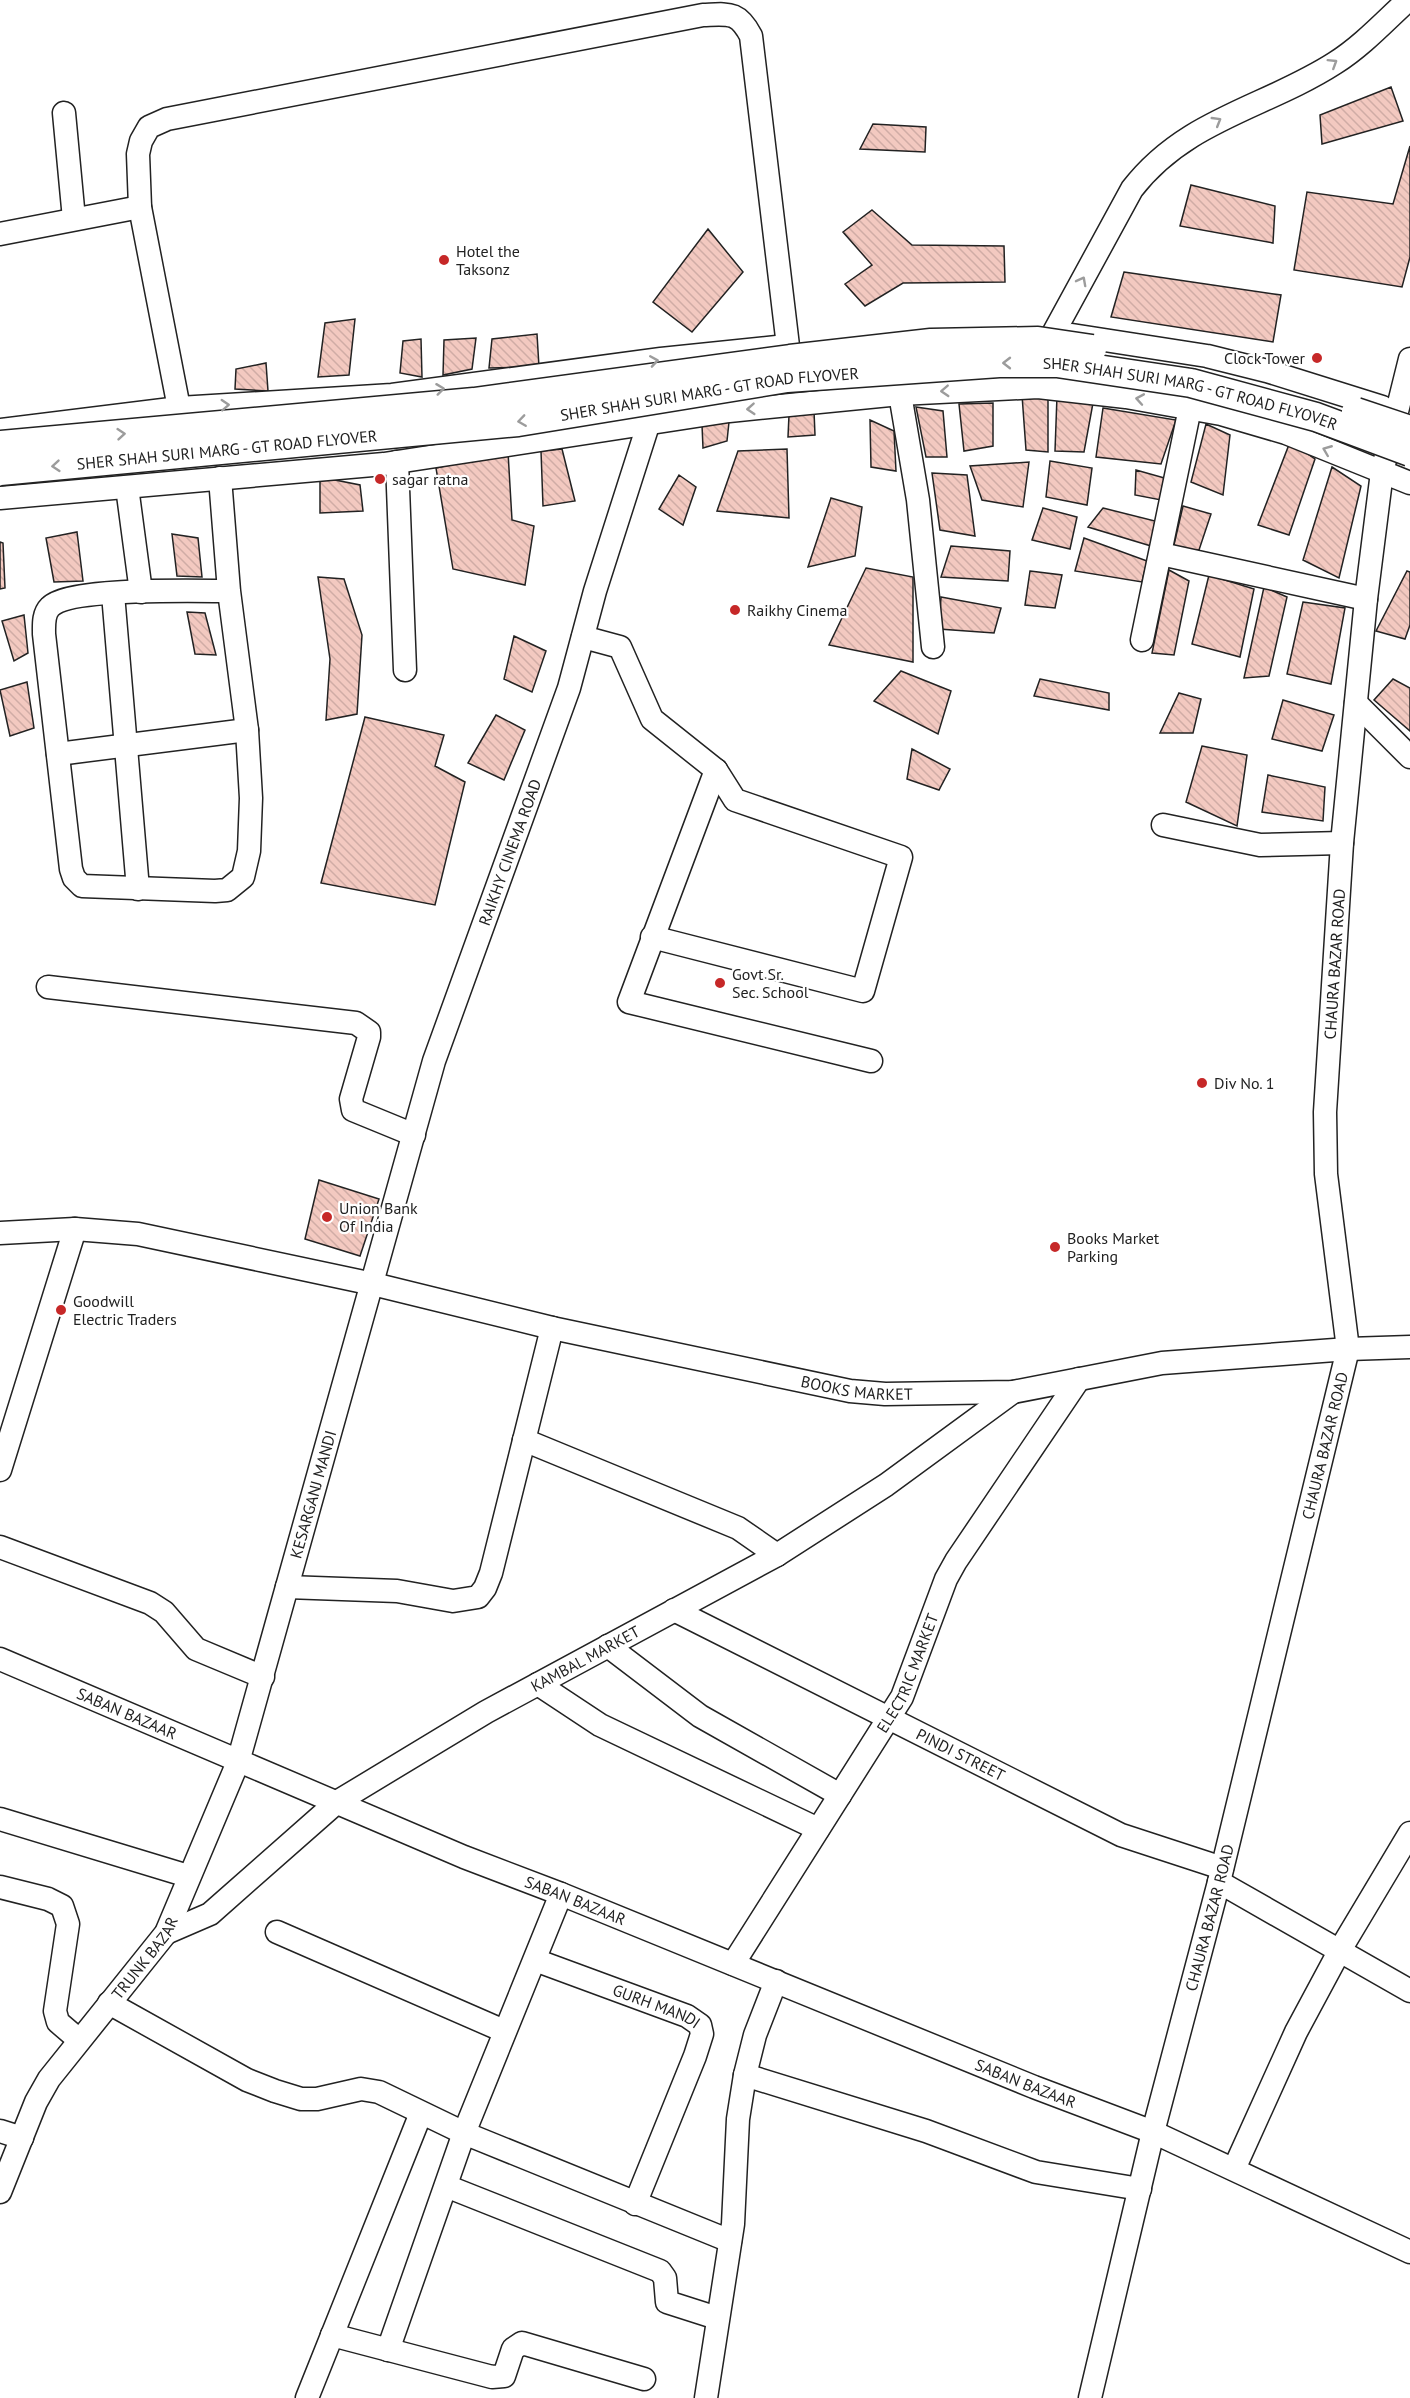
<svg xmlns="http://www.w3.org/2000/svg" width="1410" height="2398" font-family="'PT Sans',sans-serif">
<defs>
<pattern id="building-back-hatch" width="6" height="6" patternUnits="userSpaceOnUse" patternTransform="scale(1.5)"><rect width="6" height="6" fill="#f3c9c0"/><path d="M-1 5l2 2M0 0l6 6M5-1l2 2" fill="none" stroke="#d0aca5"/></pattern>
</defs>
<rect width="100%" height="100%" fill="#fff"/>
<!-- building -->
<path fill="url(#building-back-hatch)" stroke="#222" stroke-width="1.5" d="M1391,87L1403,121L1322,144L1320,115Z
M873,124L926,127L925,152L860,149Z
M1410,146V257L1402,287L1294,270L1307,192L1393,204Z
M1191,185L1275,206L1273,243L1180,226Z
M872,210L912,245L1004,246L1005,282L903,283L865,306L845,284L872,265L843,232Z
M708,229L743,272L692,332L653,302Z
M1124,272L1281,295L1273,342L1111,317Z
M355,319L349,375L318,377L325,323Z
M537,334L539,367L489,368L492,339Z
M476,338L472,369L443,375L444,340Z
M421,339L422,377L400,373L403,341Z
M266,363L268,391L235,389L236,369Z
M1022,395L1048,397V452L1026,450Z
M1057,396L1093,403L1084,452L1055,451Z
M993,403V446L964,451L959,404Z
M916,407L943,411L947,457H926Z
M1103,408L1176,420L1161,464L1096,457Z
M814,411L815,435L788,437L789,415Z
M870,420L894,431L896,471L871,467Z
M729,422L727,441L703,448L702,425Z
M1206,424L1230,435L1223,495L1191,482Z
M1290,442L1315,459L1289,535L1258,525Z
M562,449L575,501L543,506L541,451Z
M787,449L789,518L717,511L738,451Z
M508,452L512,520L534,526L525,585L453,569L436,468Z
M1050,461L1092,468L1087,505L1046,497Z
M1029,462L1023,507L982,500L970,466Z
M1332,467L1361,486L1339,578L1303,560Z
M1136,470L1168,479L1161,500L1135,495Z
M932,473L967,475L975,536L940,530Z
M679,475L696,487L683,525L659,509Z
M320,477L360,485L363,511L320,513Z
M831,498L862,507L855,556L808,567Z
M1183,506L1211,514L1199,550L1173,549Z
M1043,508L1077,517L1070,549L1032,540Z
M1103,508L1155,521L1151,546L1088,527Z
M77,532L83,581L54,582L46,538Z
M172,534L198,538L202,577L177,576Z
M1084,538L1147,561L1142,582L1075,571Z
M0,542L3,543L5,588L0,589Z
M951,546L1010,551L1008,581L941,577Z
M866,568L913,577V662L829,645Z
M1169,570L1189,581L1174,655L1152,653Z
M1030,571L1062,575L1055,608L1025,605Z
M1407,571L1410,572V625L1405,639L1376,631Z
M1209,575L1254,589L1240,657L1192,644Z
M318,577L344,579L362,635L357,714L326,720L330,659Z
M1264,587L1287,597L1269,676L1244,678Z
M941,597L1001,608L994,633L939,629Z
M1303,602L1345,608L1331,684L1287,674Z
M187,612L205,613L216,655L195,654Z
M24,615L28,653L14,661L2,621Z
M514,636L546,651L532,692L504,679Z
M901,671L951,691L938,734L874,701Z
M1040,679L1109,693V710L1034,696Z
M1393,679L1410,688V731L1374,700Z
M27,682L34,728L10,736L0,690Z
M1179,693L1201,699L1193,733H1160Z
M1283,700L1334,715L1322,751L1272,739Z
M496,715L525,730L504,780L468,763Z
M365,717L444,735L435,766L465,782L435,905L321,883Z
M1202,746L1247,755L1237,826L1186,802Z
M912,749L950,769L939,790L907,779Z
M1268,775L1325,787L1323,821L1262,812Z
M319,1180L379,1199L360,1256L305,1239Z"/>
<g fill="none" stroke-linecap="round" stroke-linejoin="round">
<!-- minor casing -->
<g stroke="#222" stroke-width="25">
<g id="minor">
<path d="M64,113L74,219"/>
<path d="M0,234L140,207"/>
<path d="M1072,335L1207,356L1267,371L1382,407"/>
<path d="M1046,359L1054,332L1132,189C1186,119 1265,108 1335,63C1362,46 1385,21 1408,0"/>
<path d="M900,394L918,500L933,647"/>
<path d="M179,408L140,207L138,154L141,141L149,127L167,119L703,15C729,14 738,11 751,36L788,346"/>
<path d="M0,430L179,408L392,395L661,359L786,346"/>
<path d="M397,462L405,670"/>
<path d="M220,478L229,591L247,730L251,798L249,851L243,877L227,890L215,891L82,886L74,878L71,869L44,634C44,625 43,614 50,607C69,587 197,591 229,591"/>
<path d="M127,487L141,592"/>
<path d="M0,498L384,464L729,411L900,394L1038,387L1126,397L1221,414L1286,433L1410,483"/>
<path d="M1161,554L1366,599"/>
<path d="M113,594L138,889"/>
<path d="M583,637L620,647L652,719L716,770L735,800L901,857L863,991L652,937"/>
<path d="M1142,640L1190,408"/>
<path d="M1356,703L1410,757"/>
<path d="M58,754L247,730"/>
<path d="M716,770L629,1002L871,1061"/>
<path d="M1163,825L1260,845L1342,843"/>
<path d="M48,987L356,1023L369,1032V1037L351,1099L353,1110L414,1135"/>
<path id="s1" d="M0,1233L75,1229L138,1234L373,1284L552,1328L850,1391L885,1394L1013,1392L1162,1363L1348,1349L1410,1347"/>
<path d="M524,1440L738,1528L777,1555"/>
<path d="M0,1470L75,1229"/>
<path d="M0,1547L150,1603L164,1612L196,1649L263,1677"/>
<path d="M287,1587L397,1591L453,1601L478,1597L485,1588L491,1573L552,1328"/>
<path id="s2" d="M674,1610L1121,1835L1222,1868"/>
<path d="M608,1646L700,1716L840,1795"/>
<path id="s3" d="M0,1659L464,1857L561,1894L1034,2087L1153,2132L1410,2252"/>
<path d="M538,1684L600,1725L818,1829"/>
<path d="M0,1819L188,1876"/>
<path d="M1219,1882L1410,1991"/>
<path d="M0,1887L48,1899L62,1906L68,1924L55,2011L58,2022L79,2040"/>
<path d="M277,1932L504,2031"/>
<path id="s4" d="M166,1933L210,1914L337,1802L486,1712L777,1555L886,1485L1013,1392"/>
<path id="s5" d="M535,1960L687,2016L700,2025L702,2034L695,2056L635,2204"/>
<path id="s6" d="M733,1964L902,1697L946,1579L956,1561L1079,1379"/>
<path d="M109,2003L247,2080L275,2091L301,2099H317L361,2089L379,2092L464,2133L730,2241"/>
<path d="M745,2075L926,2131L1036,2172L1140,2189"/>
<path d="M0,2131L22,2138"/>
<path d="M1234,2169L1296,2032L1340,1950L1410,1833"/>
<path d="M446,2186L660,2271L665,2278L667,2302L717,2318"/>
<path id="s7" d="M0,2192L36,2102L49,2079L166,1933L238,1762L434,1061L569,688L595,591L649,422"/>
<path d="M332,2335L492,2377L504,2376L513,2349L522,2343L644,2379"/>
<path d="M388,2350L464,2133L561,1894"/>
<path d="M307,2398L421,2113"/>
<path d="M706,2398L733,2224L738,2119L745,2075L755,2035L776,1981"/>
<path id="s8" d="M1090,2398L1153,2132L1219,1882L1348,1349L1326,1174L1325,1112L1342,843L1366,599L1382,472L1410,359"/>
</g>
</g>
<!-- minor -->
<use href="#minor" stroke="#fff" stroke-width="22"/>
<!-- major-bridge casing -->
<g stroke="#222" stroke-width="31" stroke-linecap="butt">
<g id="major-bridge">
<path d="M1356,412L1410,430"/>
<path d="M0,445L474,402L790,359L931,343L1038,341L1092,349"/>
<path id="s9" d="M0,471L518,422L787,378L999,363H1057L1191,383L1316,417L1410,452"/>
</g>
</g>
<!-- major-bridge -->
<use href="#major-bridge" stroke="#fff" stroke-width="28"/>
</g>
<!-- one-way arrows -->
<defs><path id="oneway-chevron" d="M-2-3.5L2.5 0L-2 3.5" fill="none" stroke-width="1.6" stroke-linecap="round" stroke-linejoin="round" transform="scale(1.5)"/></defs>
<g stroke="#9c9c9c">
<use href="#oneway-chevron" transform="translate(1333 63) rotate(-32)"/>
<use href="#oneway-chevron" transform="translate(1217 121) rotate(-31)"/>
<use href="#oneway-chevron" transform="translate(1082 281) rotate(-62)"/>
<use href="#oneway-chevron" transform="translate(654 361) rotate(-9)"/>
<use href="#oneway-chevron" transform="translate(1007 363) rotate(180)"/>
<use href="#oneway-chevron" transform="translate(440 389) rotate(-7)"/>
<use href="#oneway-chevron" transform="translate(945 391) rotate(177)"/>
<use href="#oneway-chevron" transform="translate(1140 399) rotate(-170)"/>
<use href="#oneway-chevron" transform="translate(225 405) rotate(-3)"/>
<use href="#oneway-chevron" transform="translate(751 409) rotate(176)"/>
<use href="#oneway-chevron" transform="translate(522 421) rotate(172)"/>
<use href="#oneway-chevron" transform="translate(121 434) rotate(-5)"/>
<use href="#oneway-chevron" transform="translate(1327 450) rotate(-158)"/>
<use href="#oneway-chevron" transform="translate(56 466) rotate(175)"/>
</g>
<!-- markers -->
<g fill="#c62828" stroke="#fff" stroke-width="2">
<circle cx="444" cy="260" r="6"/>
<circle cx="1317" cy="358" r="6"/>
<circle cx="380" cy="479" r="6"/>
<circle cx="735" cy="610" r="6"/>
<circle cx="720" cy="983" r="6"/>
<circle cx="1202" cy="1083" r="6"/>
<circle cx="327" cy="1217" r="6"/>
<circle cx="1055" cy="1247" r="6"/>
<circle cx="61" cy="1310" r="6"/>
</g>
<g text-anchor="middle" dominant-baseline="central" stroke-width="4.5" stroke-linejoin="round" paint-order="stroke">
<!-- poi labels -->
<g font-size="16" fill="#222" stroke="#fff" text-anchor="start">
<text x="456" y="251">Hotel the<tspan x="456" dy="18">Taksonz</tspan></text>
<text x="1305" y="358" text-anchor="end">Clock Tower</text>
<text x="392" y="479">sagar ratna</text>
<text x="747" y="610">Raikhy Cinema</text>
<text x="732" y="974">Govt Sr.<tspan x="732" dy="18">Sec. School</tspan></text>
<text x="1214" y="1083">Div No. 1</text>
<text x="339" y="1208">Union Bank<tspan x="339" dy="18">Of India</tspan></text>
<text x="1067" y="1238">Books Market<tspan x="1067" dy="18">Parking</tspan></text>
<text x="73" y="1301">Goodwill<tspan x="73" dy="18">Electric Traders</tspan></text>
</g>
<!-- street labels -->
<g font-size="16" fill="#222" stroke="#fff">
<text stroke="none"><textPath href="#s9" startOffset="714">SHER SHAH SURI MARG - GT ROAD FLYOVER</textPath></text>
<text stroke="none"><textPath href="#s9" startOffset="1200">SHER SHAH SURI MARG - GT ROAD FLYOVER</textPath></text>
<text stroke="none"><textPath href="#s9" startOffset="228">SHER SHAH SURI MARG - GT ROAD FLYOVER</textPath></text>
<text stroke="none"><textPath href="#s7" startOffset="1446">RAIKHY CINEMA ROAD</textPath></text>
<text stroke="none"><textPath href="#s8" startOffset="1467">CHAURA BAZAR ROAD</textPath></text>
<text stroke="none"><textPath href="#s1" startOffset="874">BOOKS MARKET</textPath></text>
<text stroke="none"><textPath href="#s8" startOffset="981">CHAURA BAZAR ROAD</textPath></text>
<text stroke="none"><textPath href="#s7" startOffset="774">KESARGANJ MANDI</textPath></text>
<text stroke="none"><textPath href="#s4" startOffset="504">KAMBAL MARKET</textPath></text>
<text stroke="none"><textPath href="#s6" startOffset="340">ELECTRIC MARKET</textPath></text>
<text stroke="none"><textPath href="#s3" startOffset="138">SABAN BAZAAR</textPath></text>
<text stroke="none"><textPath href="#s2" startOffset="321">PINDI STREET</textPath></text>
<text stroke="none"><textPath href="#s3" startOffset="624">SABAN BAZAAR</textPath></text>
<text stroke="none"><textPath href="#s8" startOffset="495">CHAURA BAZAR ROAD</textPath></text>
<text stroke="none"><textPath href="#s7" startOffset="278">TRUNK BAZAR</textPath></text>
<text stroke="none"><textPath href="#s5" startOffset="130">GURH MANDI</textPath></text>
<text stroke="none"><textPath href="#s3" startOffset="1110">SABAN BAZAAR</textPath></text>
</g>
</g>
</svg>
